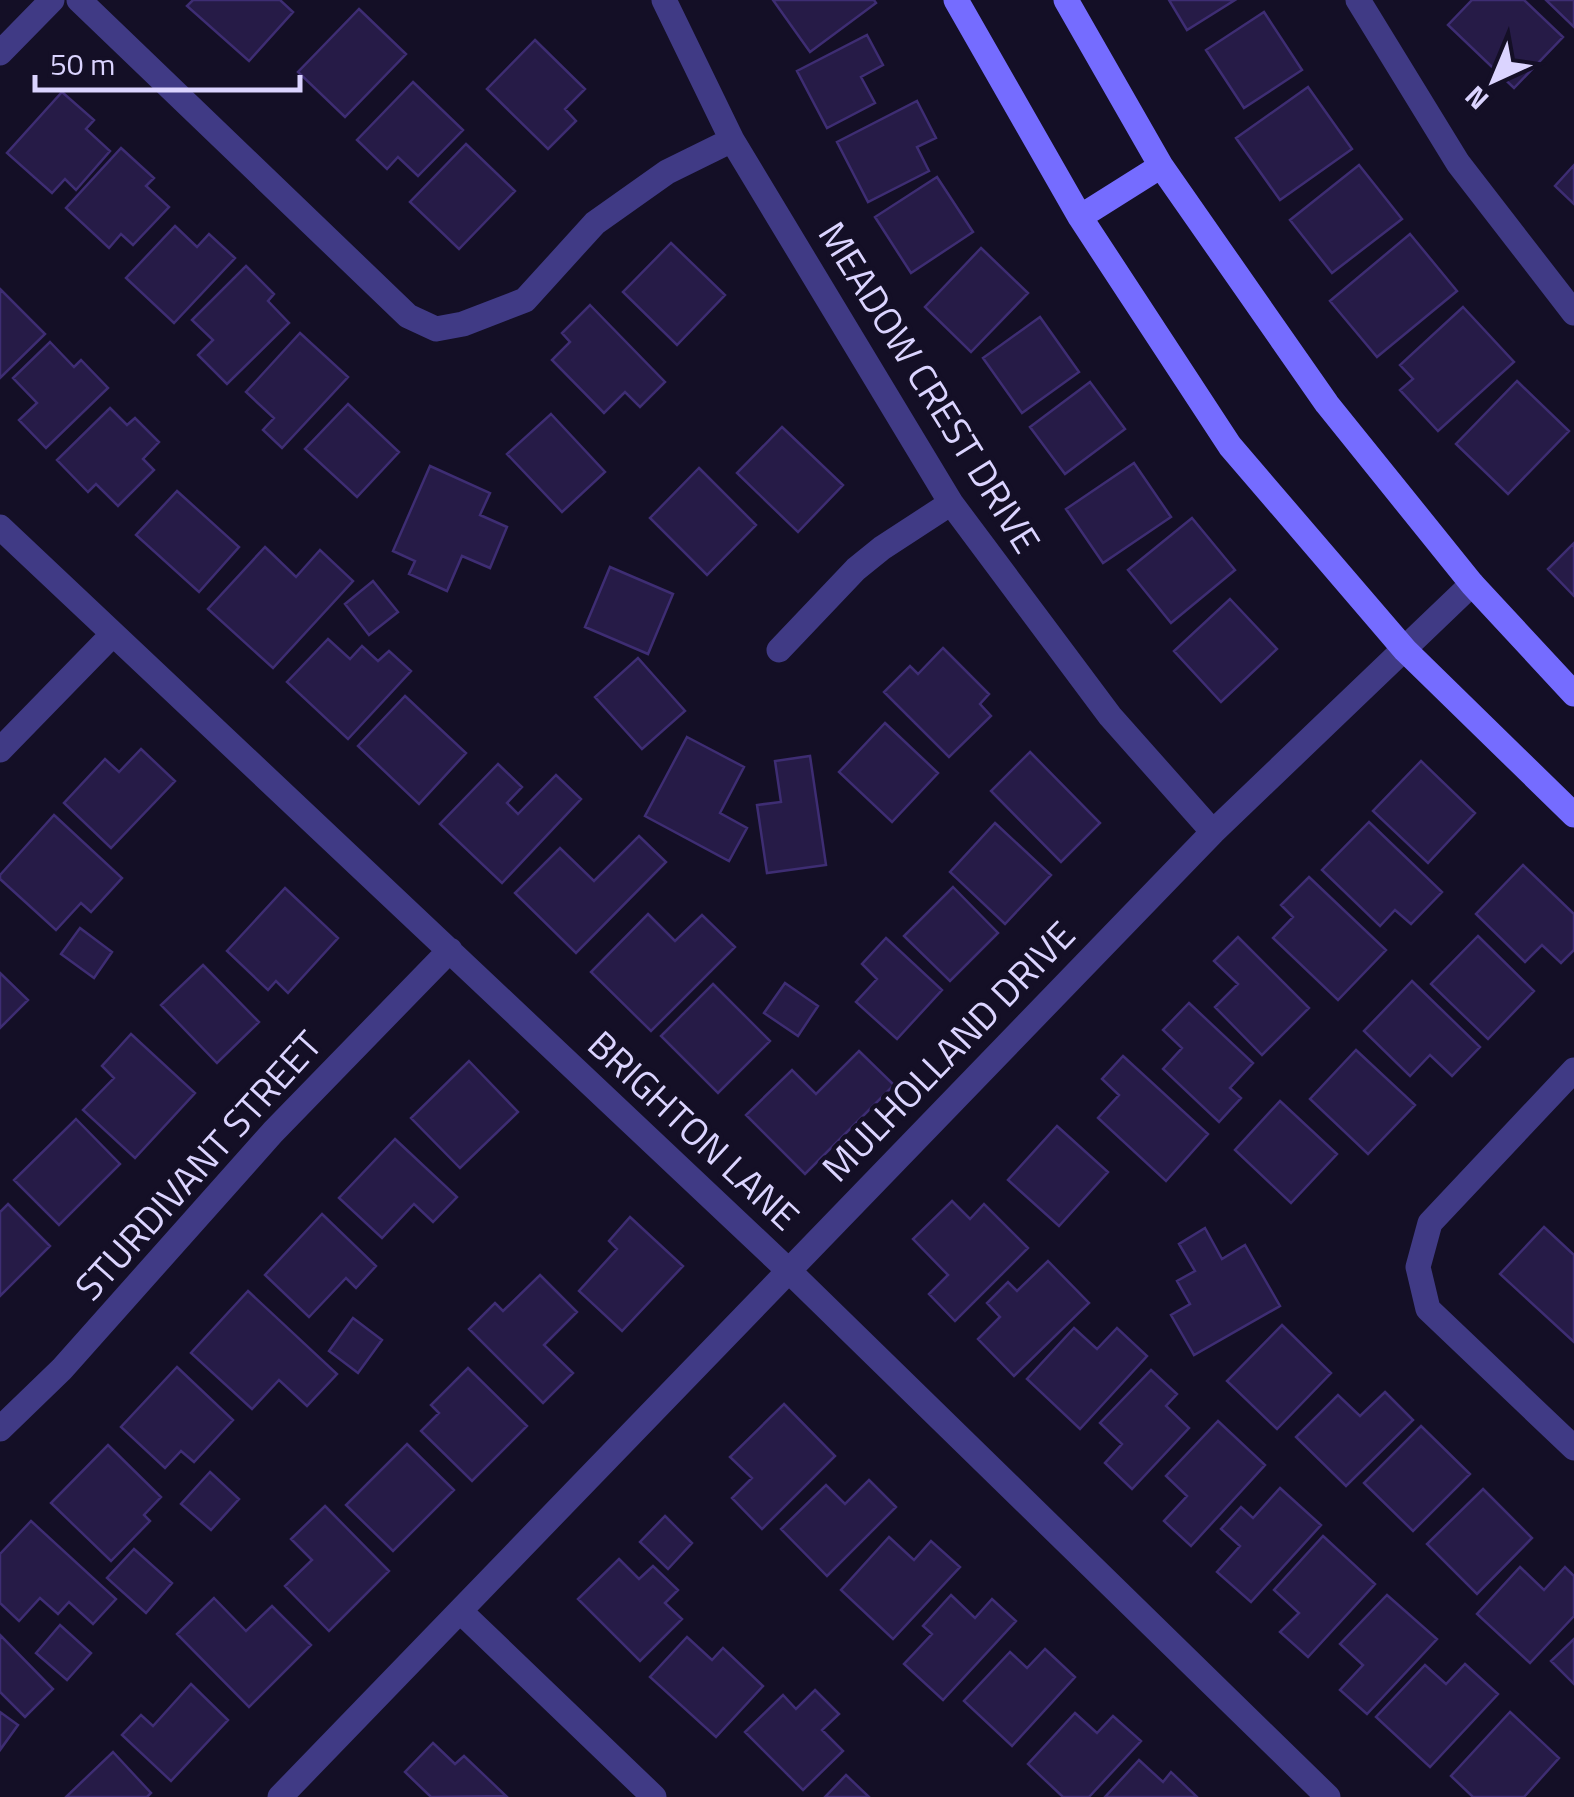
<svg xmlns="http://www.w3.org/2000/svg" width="1574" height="1797" font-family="'Titillium Web',sans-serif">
<rect width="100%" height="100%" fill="#140f26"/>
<!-- building -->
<path fill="#261b47" stroke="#3e2d73" stroke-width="2.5" d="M193,0H280L293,12L249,61L187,6Z
M773,0H874L876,3L810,52Z
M1169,0H1235L1187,30Z
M1472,0H1524L1563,37L1514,88L1448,25Z
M1546,0H1574V27Z
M359,9L406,54L345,117L298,72Z
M1264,12L1302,70L1244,108L1206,50Z
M867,35L883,65L861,77L875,103L827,128L797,71Z
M535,40L585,89L565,109L576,121L548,149L487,89Z
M413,82L463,130L418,176L398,157L387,169L357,140Z
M1308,87L1352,149L1280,200L1236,138Z
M62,92L94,120L86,129L110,151L76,190L65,179L52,193L7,153Z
M917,101L936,138L917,147L929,171L868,202L837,142Z
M466,144L515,191L459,249L410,202Z
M121,148L154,178L146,186L169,207L133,245L121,234L109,248L66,208Z
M1359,165L1402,219L1332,273L1290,220Z
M1574,165V204L1555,186Z
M937,177L973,232L911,273L875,217Z
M175,226L197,247L209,234L235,258L174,323L126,278Z
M1410,234L1457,291L1377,357L1330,301Z
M671,243L725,295L677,345L623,292Z
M981,248L1028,293L971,352L925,307Z
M246,266L274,294L268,301L289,323L227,384L198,355L213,340L192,320Z
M0,289L45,334L0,378Z
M590,305L665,382L640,407L625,392L604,413L552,360L570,342L562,333Z
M1463,307L1514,362L1438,431L1400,390L1413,379L1400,365Z
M1040,317L1079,372L1022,413L983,358Z
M300,333L348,377L282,448L263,430L274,418L246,392Z
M50,342L74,367L81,360L108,388L46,448L19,420L37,403L13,378Z
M1517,381L1569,431L1508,494L1456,444Z
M1090,382L1125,429L1065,474L1030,427Z
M348,404L399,452L357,497L305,449Z
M110,408L127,425L135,418L159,442L143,459L154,470L118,506L96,484L88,492L57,460Z
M551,414L605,472L562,512L507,454Z
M782,427L843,485L798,532L737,473Z
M1134,463L1171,517L1103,563L1066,509Z
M430,466L490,493L480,515L507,527L490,568L462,556L447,591L409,574L415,561L393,551Z
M699,468L756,525L707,575L650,518Z
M177,491L239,547L199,592L136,535Z
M1192,518L1235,570L1171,623L1128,570Z
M1574,543V596L1548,569Z
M265,547L296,577L320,550L353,581L273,668L208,609Z
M610,567L673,594L648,654L585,627Z
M373,581L398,612L369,635L345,604Z
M1230,599L1277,649L1221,702L1174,651Z
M328,639L350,659L362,646L378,661L389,651L411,671L348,739L287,682Z
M943,648L989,694L980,704L991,716L949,757L884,692L910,666L918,674Z
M638,658L685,711L642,749L595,697Z
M405,696L466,753L419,804L358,746Z
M885,723L938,773L892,822L839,772Z
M687,737L744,767L720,813L747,828L729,861L645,816Z
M141,749L175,781L111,848L64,803L105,759L119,772Z
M1030,752L1100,823L1061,862L991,791Z
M810,756L826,865L767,873L757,805L781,802L775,761Z
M1421,761L1475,813L1428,863L1373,811Z
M498,764L522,787L507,803L518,814L556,775L581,799L502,883L440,824Z
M54,815L122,878L91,912L81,903L56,930L0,879V875Z
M1369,822L1442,892L1411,924L1395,910L1380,926L1322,870Z
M995,823L1051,875L1005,924L950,872Z
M639,836L666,862L576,953L515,893L560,848L594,881Z
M1523,865L1574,914V950L1561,963L1542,945L1525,962L1476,914Z
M1309,877L1386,950L1338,1000L1273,938L1293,917L1281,905Z
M953,887L998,933L950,981L904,936Z
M285,888L338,938L288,993L276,981L268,990L227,951Z
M648,914L675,941L702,915L735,947L651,1031L591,972Z
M80,928L112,952L94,978L61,954Z
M1478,936L1534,991L1488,1039L1431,984Z
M1238,937L1309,1008L1262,1055L1215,1007L1238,984L1214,961Z
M886,938L942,990L897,1039L856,1002L877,979L862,964Z
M203,965L259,1022L217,1063L161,1005Z
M0,973L28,1000L0,1028Z
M1412,981L1480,1047L1452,1076L1430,1055L1410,1076L1364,1031Z
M785,983L818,1006L798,1036L764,1013Z
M713,984L770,1041L718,1093L661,1036Z
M1189,1003L1253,1063L1230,1088L1241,1098L1219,1122L1163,1069L1182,1048L1163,1030Z
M131,1034L195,1093L135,1158L83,1110L114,1078L102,1066Z
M1356,1050L1415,1105L1368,1154L1310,1099Z
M859,1051L894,1085L805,1174L746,1115L792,1070L816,1094Z
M1123,1056L1208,1134L1166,1181L1098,1118L1119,1095L1102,1079Z
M469,1061L518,1112L460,1168L411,1118Z
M1280,1101L1337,1154L1291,1203L1235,1150Z
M76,1119L120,1164L59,1225L14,1180Z
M1057,1126L1108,1172L1059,1226L1008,1180Z
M395,1139L457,1197L433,1222L414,1204L382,1238L339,1198Z
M952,1201L970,1219L984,1204L1028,1248L955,1321L929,1294L948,1275L913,1239Z
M8,1204L50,1246L0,1296V1212Z
M322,1214L376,1266L356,1288L346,1278L309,1317L265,1275Z
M630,1217L683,1266L622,1331L579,1291L617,1249L609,1241Z
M1544,1227L1574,1255V1342L1500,1274Z
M1205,1228L1222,1259L1245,1245L1280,1306L1194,1355L1171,1315L1190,1304L1177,1281L1195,1271L1179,1244Z
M1048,1261L1089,1303L1014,1376L978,1339L1000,1317L987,1303L1008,1282L1017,1291Z
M540,1275L577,1312L544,1345L573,1373L543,1403L469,1329L495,1303L503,1311Z
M248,1291L337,1374L307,1406L279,1380L252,1409L191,1353Z
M353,1318L382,1340L358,1373L329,1351Z
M1282,1325L1331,1373L1277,1429L1227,1381Z
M1074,1328L1097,1349L1117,1328L1147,1356L1080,1429L1027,1379Z
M177,1367L233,1420L194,1462L181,1451L165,1468L121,1427Z
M468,1368L527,1426L472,1481L421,1431L439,1413L431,1405Z
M1151,1370L1177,1394L1166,1406L1189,1428L1132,1489L1105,1463L1122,1444L1100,1423Z
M1385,1392L1413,1420L1346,1486L1296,1437L1338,1395L1360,1416Z
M784,1404L835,1456L762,1529L732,1498L752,1478L730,1457Z
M1218,1421L1265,1465L1191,1546L1164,1521L1187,1496L1166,1476Z
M1421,1426L1470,1474L1413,1531L1364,1483Z
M407,1444L454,1490L393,1551L346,1505Z
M108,1445L161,1497L144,1515L150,1521L111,1561L51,1503Z
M210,1472L239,1499L211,1530L181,1504Z
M869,1480L896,1507L827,1576L781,1529L826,1485L845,1504Z
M1280,1488L1321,1525L1251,1602L1217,1572L1240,1546L1221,1529L1241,1507L1253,1518Z
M1483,1489L1532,1538L1477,1594L1427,1544Z
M325,1506L389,1571L329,1631L285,1586L312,1560L291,1539Z
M665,1516L692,1543L668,1569L640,1542Z
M31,1521L116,1599L93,1624L69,1602L58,1614L40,1598L19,1621L0,1603V1554Z
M1323,1536L1375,1584L1308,1657L1280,1632L1299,1613L1274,1590Z
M889,1537L914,1560L931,1541L960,1567L893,1639L841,1590Z
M134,1549L172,1583L146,1613L107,1578Z
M619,1559L639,1579L653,1566L678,1590L665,1603L682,1619L640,1661L578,1599Z
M1520,1567L1544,1590L1565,1567L1574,1576V1616L1530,1663L1477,1614Z
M951,1595L975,1618L992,1599L1016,1621L943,1700L904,1664L932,1634L923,1626Z
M1387,1595L1437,1639L1367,1714L1340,1690L1363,1665L1340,1644Z
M214,1598L246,1631L272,1606L311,1645L249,1707L177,1634Z
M60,1625L91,1653L67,1680L36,1653Z
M0,1635L53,1689L25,1717L0,1692Z
M687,1637L712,1660L723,1648L763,1686L716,1737L650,1677Z
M1574,1639V1684L1551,1661Z
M1045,1649L1075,1677L1012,1746L964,1701L1010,1652L1027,1668Z
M1465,1664L1498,1694L1430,1767L1376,1717L1425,1665L1446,1684Z
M191,1684L228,1720L171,1781L122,1735L141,1715L153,1726Z
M815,1690L839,1714L822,1730L843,1751L803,1790L745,1732L783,1695L796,1709Z
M0,1712L18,1725L0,1750Z
M1510,1712L1559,1758L1524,1797H1473L1451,1776Z
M1075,1713L1097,1733L1113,1716L1141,1741L1089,1797H1063L1028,1764Z
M433,1743L455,1764L464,1756L506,1796L431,1797L405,1772Z
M113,1752L151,1793L147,1797H66Z
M1139,1760L1163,1782L1171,1772L1197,1797H1105Z
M846,1775L869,1797H825Z"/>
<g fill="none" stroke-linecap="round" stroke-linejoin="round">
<!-- street -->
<path stroke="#403a85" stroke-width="25" d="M79,0L408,316L436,329L463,324L525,300L595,223L667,172L732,140
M664,0L732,140L951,503L1110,716L1213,832
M1358,0L1458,163L1574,313
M0,53L52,0
M0,527L788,1270L1328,1797
M779,650L856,569L882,548L951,503
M0,750L113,634
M1574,1070L1430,1223L1418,1267L1428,1309L1574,1448
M0,1429L62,1369L273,1132L450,950
M460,1611L654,1797
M280,1797L1213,832L1472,584"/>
<!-- secondary -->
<path stroke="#756cff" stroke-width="25" d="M956,0L1080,217L1230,446L1405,650L1574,815
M1066,0L1161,166L1327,404L1472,584L1574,694
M1080,217L1161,166"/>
</g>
<g text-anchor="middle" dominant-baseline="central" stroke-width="9" stroke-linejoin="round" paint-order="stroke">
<!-- street labels -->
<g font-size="38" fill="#dbd4ff" stroke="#140f26">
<text transform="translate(930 387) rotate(58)">MEADOW CREST DRIVE</text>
<text transform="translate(948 1051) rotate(-46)">MULHOLLAND DRIVE</text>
<text transform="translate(694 1130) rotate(43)">BRIGHTON LANE</text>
<text transform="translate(198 1165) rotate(-48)">STURDIVANT STREET</text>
</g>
</g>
<!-- north arrow -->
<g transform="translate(1494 80) rotate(224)" stroke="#140f26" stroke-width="8" paint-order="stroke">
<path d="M0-8L18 38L0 25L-18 38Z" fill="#dbd4ff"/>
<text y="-15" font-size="28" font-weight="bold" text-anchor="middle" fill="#dbd4ff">N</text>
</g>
<!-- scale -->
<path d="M35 75v15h265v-15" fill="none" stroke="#dbd4ff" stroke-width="5"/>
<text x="50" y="75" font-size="30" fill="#dbd4ff" stroke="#140f26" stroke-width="8" paint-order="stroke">50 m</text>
</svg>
